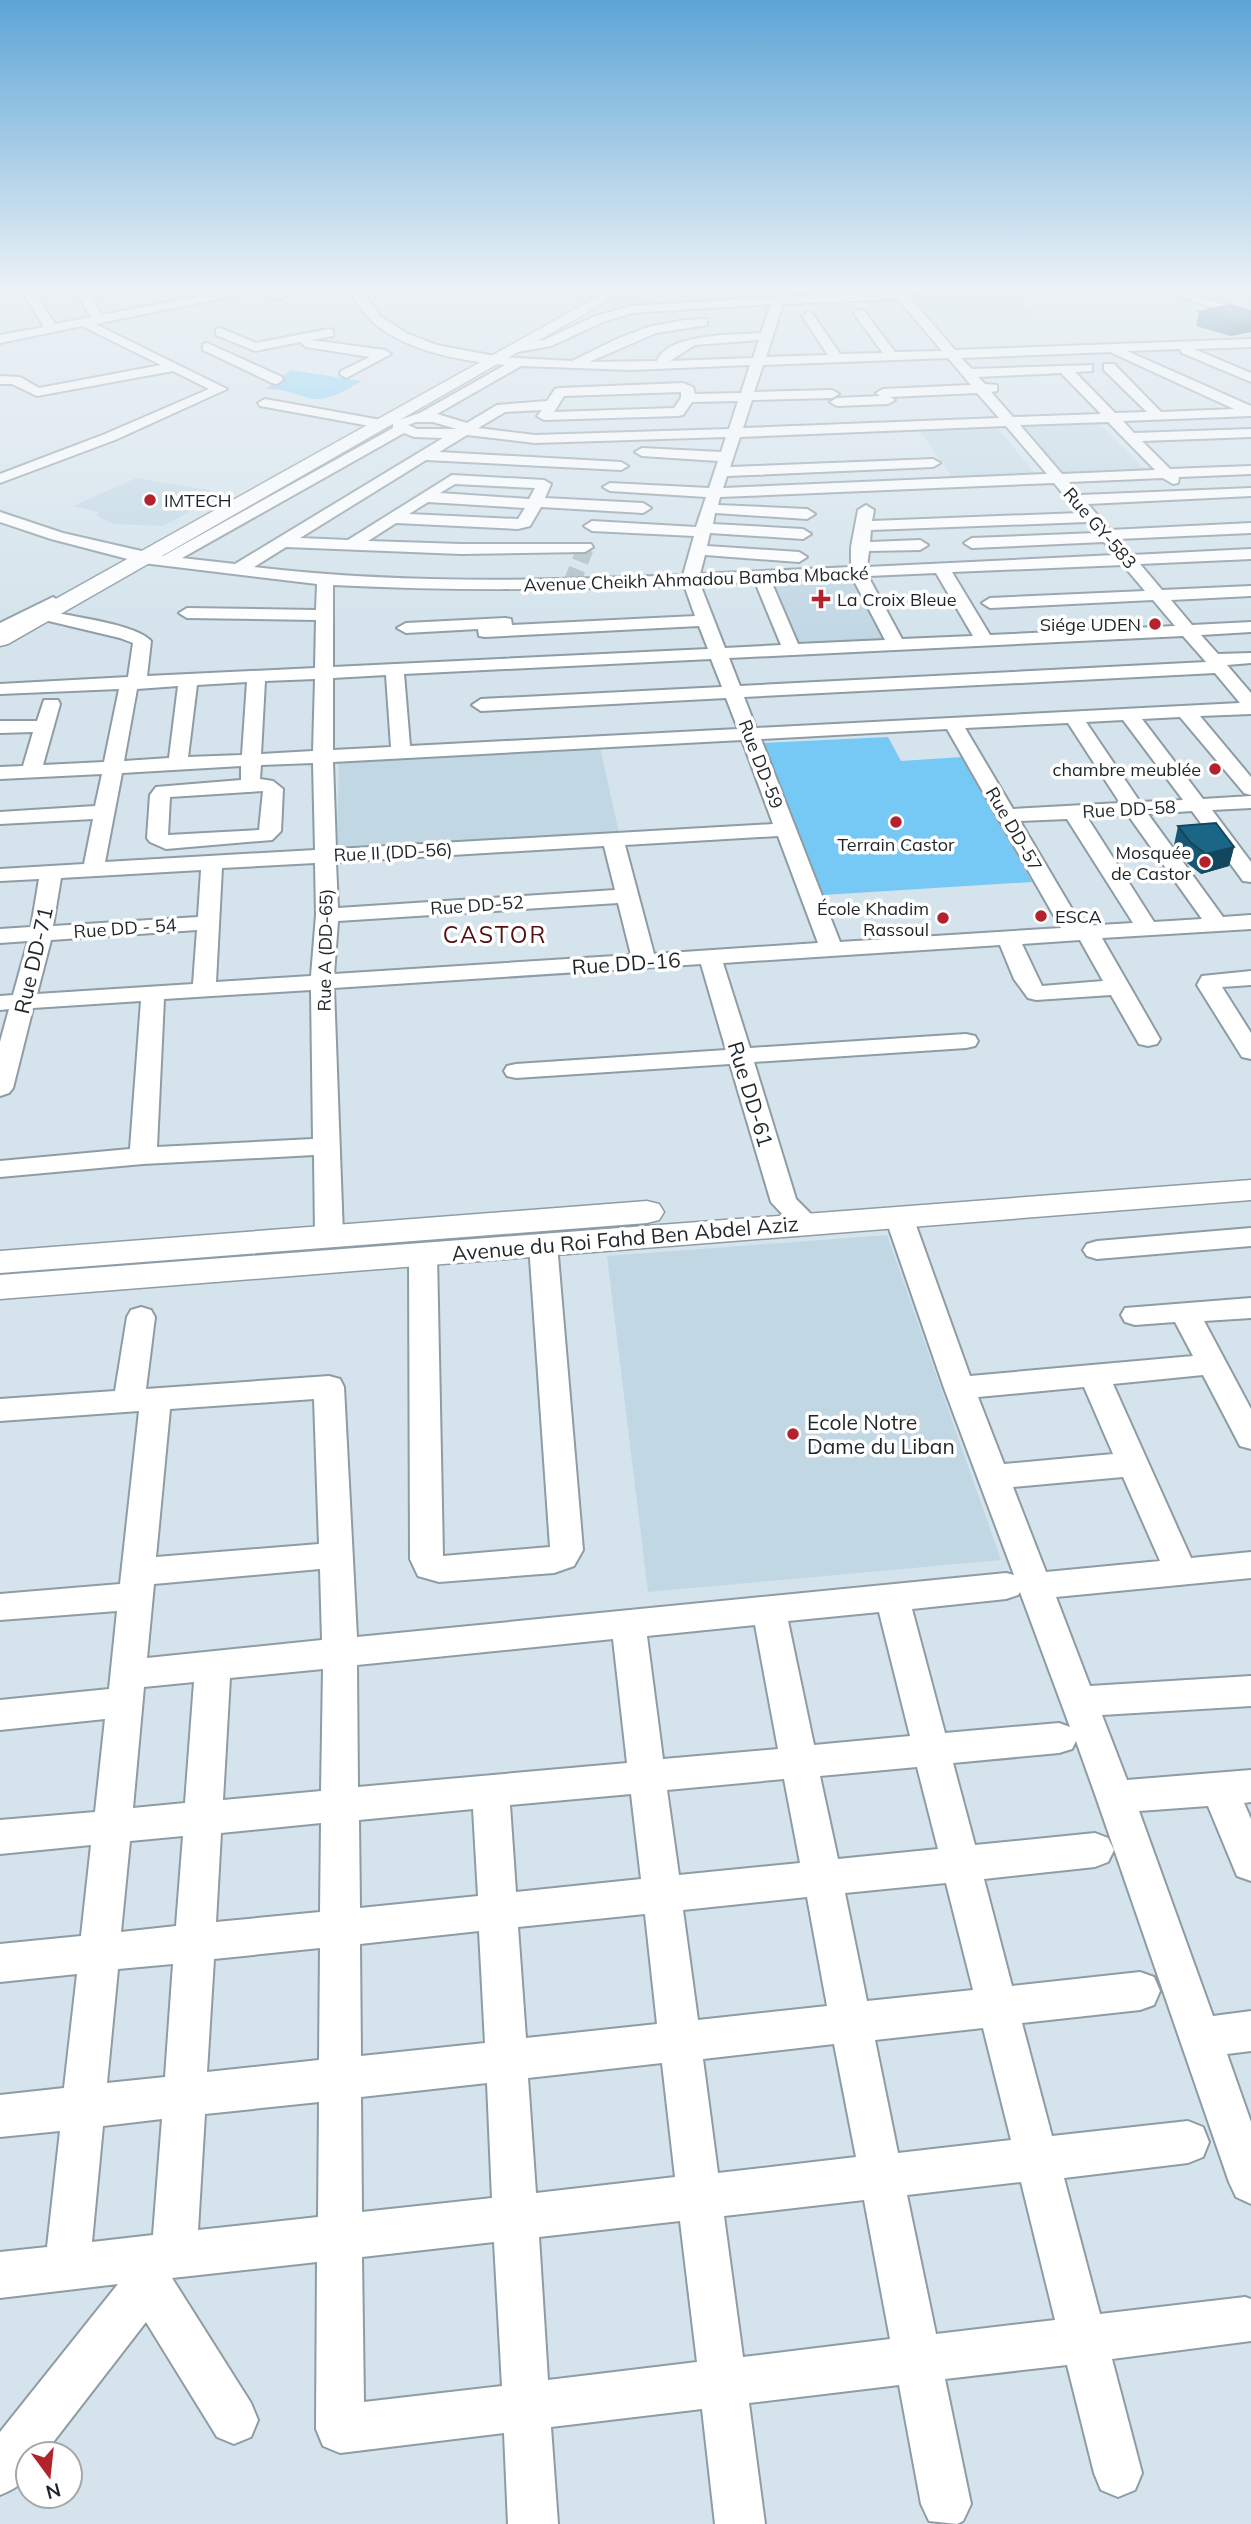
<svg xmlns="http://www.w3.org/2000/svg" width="1251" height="2524" font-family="Mulish,sans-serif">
<rect width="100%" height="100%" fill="#d4e3ec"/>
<!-- built -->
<path fill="#c1d7e4" d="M1007,289L1034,315L931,319L909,293Z
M1098,422L1146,471L1060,474L1017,425Z
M997,427L1036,475L953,478L919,430Z
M136,478L225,493L163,526L113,524L96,515L100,512L73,506Z
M855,579L891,643L796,647L768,583Z
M600,747L619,833L337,848L339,760Z
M887,1235L1001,1560L648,1592L607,1256Z"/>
<!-- green -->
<path fill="#76c9f5" d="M291,370L362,381C349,388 330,401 314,399C301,397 284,388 266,389Z
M888,737L901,761L962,757L1032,882L823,895L763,743Z"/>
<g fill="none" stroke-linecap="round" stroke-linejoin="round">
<!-- minor-tunnel -->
<path stroke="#b0bdc5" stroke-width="17" stroke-dasharray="17 8" stroke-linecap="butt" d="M571,585L585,549"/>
<!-- minor casing -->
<g stroke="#8e9ca4" stroke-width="4">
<path id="minor" d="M20,288H32L55,324L91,317L74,288H86L102,315L241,288H263L257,291L95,324L227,389L115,440L0,483V474L105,434L209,389L173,371L37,396L12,384H0V376L20,377L39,388L161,365L82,326L0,343V335L44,327Z
M286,288H300L281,299H273V295Z
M348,288H360L380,316L408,334L437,345L500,357L572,361L619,338L648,327L685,320L707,319V325L656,333L589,362L657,361C667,333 736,335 761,333L771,304L632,313L603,322L551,346L517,352L511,348L517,344L544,340L595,316L631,306L774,297L780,292L785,297L881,292V288H954L948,291L906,293L955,350L1251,339V347L1194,349L1251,373V382L1182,353L1180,349L1127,351L1251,406V416L1123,421L1134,433L1251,429V437L1142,441L1170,469L1251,466V474L1179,477L1178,483L1173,484L1163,478L1069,482L1080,495L1251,488V496L1088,504L1110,530L1251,523V533L1118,539L1132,555L1251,549V559L1140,564L1162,590L1251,586V596L1171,600L1192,625L1251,622V632L1201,635L1218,654L1251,653V663L1227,665L1251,693V714L1200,716L1251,777V795L1244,793L1180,717L1142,719L1203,799L1251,796V808L1212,810L1251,862V882L1243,881L1192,811L1148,814L1223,917L1251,915V929L1102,938L1160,1039L1157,1044L1148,1046L1139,1044L1111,995L1036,1000L1028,998L1014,979L1000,945L723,963L750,1048L966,1034L975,1036L978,1041L975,1046L966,1048L754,1062L796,1199L820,1223L816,1229L806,1232L796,1229L771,1202L730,1064L516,1078L507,1076L504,1071L507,1066L516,1064L726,1050L701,964L334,988L343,1235L339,1241L329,1244L319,1241L315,1235L314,1155L143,1164L0,1177V1161L130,1149L141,1001L33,1008L13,1088L9,1093L0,1096V1042L9,1009L0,1010V996L13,995L28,941L0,943V929L31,927L39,879L0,881V869L84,864L93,819L0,824V812L95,806L102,774L0,779V767L23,766L33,732L0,733V721H37L44,700H58L60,704L43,765L104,762L119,689L0,694V684L128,677L133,643L120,638L36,618L0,635V623L53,597L61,602L48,611C72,617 136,624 151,641L147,676L315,668L316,620L187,618L179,613L187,608L316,610L317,584L143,563L51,539L0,522V512L63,533L163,556L393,428V422L420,413L505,365C462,361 409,352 375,324C363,314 356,300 348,288ZM898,299L942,351L895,352L864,311L860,310L854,314L883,353L840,354L812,313L808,312L802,316L828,355L766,357L783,304ZM759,340L753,358L670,361L695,345ZM1110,352L1234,409L1161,412L1114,364H1104V370L1147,412L1115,413L1075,372L1092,371V365L972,369L961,358ZM948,358L971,385L883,389L876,393L880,396L837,398L830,402L837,406L888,404L895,400L890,397L977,393L999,418L743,428L752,400L832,398L839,394L832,390L754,392L763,365ZM750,365L741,393L695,394L693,387L683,383L560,388L555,389L547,401L497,405L467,423L437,414L521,366L631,370ZM1061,373L1101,414L1013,417L991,392L997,391V385L985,384L978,377ZM681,392V398L674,408L554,412L564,396ZM738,401L729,429L535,435L478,428L505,412L542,410L537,416L544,420L678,416L683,415L692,402ZM416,422H433L457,429H417L408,425ZM1108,422L1155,470L1062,474L1020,425ZM1006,426L1047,474L723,488L727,476L933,467L940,463L933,459L730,467L740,437ZM404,433L414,437L443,438L235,564L182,558ZM467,435L535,443L726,437L721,452L642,448L635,452L642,456L718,461L709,488L610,483L603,487L610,491L706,497L696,527L592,521L584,526L592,531L694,536L683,575C539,581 397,584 254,567L286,547L461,554L585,552L593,547L591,544H461L368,541L396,523L518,529L530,526L541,507L643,513L651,508L643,503L545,498L551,484L544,480L452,475L348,540L300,538L426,460L621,470L628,466L621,462L439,452ZM1054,483L1079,513L872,521L874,510L866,505L858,510L851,547V567L700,574L705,555L799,562L807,557L799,552L707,546L710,533L803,539L811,534L803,529L713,524L715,513L807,519L815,514L807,509L718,505L720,497ZM455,484L535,488L529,499L440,493ZM428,502L525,508L518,519L409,514ZM1087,522L1096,533L972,538L964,543L972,548L1104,542L1115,555L867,567L869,551L920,550L928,545L920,540L870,542L871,530ZM1123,565L1145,591L990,598L982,603L990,608L1153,600L1175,626L990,635L952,572ZM936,573L973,636L902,639L868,576ZM852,577L885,640L798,644L771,581ZM755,582L781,645L725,648L700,584ZM333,585C450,591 566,590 684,585L695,616L512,625L511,619L505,618L406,623L397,628L406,633L478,629L479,636L485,637L699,626L708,649L333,667ZM1183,636L1206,662L740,686L729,658ZM711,659L722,687L481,699L472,705L481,711L726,698L738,729L410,746L404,674ZM1215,673L1240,703L756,728L744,697ZM386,675L391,747L333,750V678ZM315,679L313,751L261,754L265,681ZM247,682L242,755L188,757L197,685ZM178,686L169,758L124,761L137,689ZM1123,720L1183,800L1140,802L1086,722ZM1068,723L1120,803L1013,809L965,728ZM947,729L1061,928L840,942L761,739ZM742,740L773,824L336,849L333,762ZM313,763L315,850L105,862L122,773L241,766V780L156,787L150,795L147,838L150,842L166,849L272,840L281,831L283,789L273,781L260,779L261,765ZM263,791L259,830L168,835L170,797ZM1128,815L1202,919L1154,922L1087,817ZM1067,819L1133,923L1082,926L1020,821ZM778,836L818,943L654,954L625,845ZM604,846L615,890L338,908L336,862ZM315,863L316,915L311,976L216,982L222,868ZM201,870L198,917L53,926L61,878ZM618,903L631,955L334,974L338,921ZM197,930L193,984L37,994L51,940ZM1080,940L1103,981L1042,986L1022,944ZM311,990L313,1139L157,1147L164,999Z
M631,288H645L631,297H623V293Z
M1154,288H1171L1251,312V320Z
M220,328L256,343L329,329L333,330V336L311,340L385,350L391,354L346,378L340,374L341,371L370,357L306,347L300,342L255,351L216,335V329Z
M207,343L282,377L283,380L277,384L272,383L203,350V344Z
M265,399L381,420L388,424L381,428L260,406L258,403Z
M1251,971V985L1222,987L1251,1033V1059L1242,1057L1197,985L1202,976Z
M899,1208L909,1211L913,1217L970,1376L1193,1356L1175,1322L1135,1325L1125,1322L1121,1315L1125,1308L1251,1298V1318L1204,1321L1251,1409V1449L1240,1446L1203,1375L1113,1384L1191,1558L1251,1552V1578L1056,1597L1090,1686L1251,1676V1706L1102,1715L1127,1780L1251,1770V1802L1244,1803L1251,1819V1881L1237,1876L1208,1806L1139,1811L1213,2016L1251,2011V2051L1227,2054L1251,2122V2204L1236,2197L1229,2182L1096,1797L1076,1741L1072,1749L1059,1753L953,1763L975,1845L1095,1833L1108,1838L1114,1850L1108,1862L1095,1867L984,1879L1012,1986L1140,1972L1154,1977L1160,1991L1154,2005L1140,2010L1022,2023L1052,2136L1188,2121L1203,2127L1209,2142L1203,2157L1188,2163L1064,2178L1100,2314L1245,2297L1251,2299V2341L1112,2359L1142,2473L1135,2490L1118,2497L1101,2490L1094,2473L1067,2365L945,2379L971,2504L963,2521L957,2524L929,2521L921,2504L899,2385L749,2403L765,2524H715L702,2409L551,2427L558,2524H508L504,2433L340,2453L323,2446L316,2429L317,2262L172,2278L251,2403L258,2420L251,2437L234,2444L217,2437L146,2322L44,2454H28C28,2480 24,2485 0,2495V2432L118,2284L0,2298V2252L47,2247L60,2131L0,2137V2095L64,2088L77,1974L0,1982V1944L81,1936L91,1845L0,1854V1820L95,1812L105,1719L0,1730V1700L109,1689L117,1611L0,1620V1594L120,1584L139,1411L0,1421V1399L115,1391L127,1317L131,1310L141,1307L151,1310L155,1317L146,1389L329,1376L340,1379L344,1387L357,1637L1006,1573L1014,1575L944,1388L885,1217L889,1211ZM1084,1387L1113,1454L1004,1464L978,1397ZM314,1399L319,1544L156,1557L170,1409ZM1123,1477L1160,1561L1046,1572L1013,1487ZM320,1569L322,1640L147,1658L154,1584ZM1020,1592L1070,1727L1059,1723L945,1733L912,1609L1006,1599L1018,1595ZM879,1612L910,1736L814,1745L788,1621ZM755,1625L778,1749L663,1759L647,1636ZM613,1639L627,1763L358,1787L357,1665ZM323,1669L321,1791L223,1800L230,1678ZM194,1682L185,1803L133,1808L144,1687ZM917,1767L938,1849L838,1859L820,1776ZM784,1779L800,1863L679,1875L667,1790ZM631,1794L641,1879L516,1892L510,1805ZM473,1809L478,1896L360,1908L359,1820ZM321,1823L320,1912L216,1922L221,1833ZM183,1836L176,1926L121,1932L130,1841ZM946,1883L973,1990L867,2001L845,1893ZM807,1897L827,2006L698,2020L683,1910ZM645,1914L657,2024L526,2038L518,1927ZM479,1931L485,2043L361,2056L360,1944ZM320,1948L319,2060L207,2072L214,1959ZM173,1964L165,2077L107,2083L118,1969ZM983,2028L1011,2140L898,2153L875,2040ZM834,2044L856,2157L718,2173L703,2059ZM662,2063L675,2177L536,2193L528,2078ZM487,2083L492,2198L362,2212L361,2097ZM319,2102L318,2217L198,2230L205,2114ZM162,2119L153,2235L92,2242L103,2126ZM1021,2182L1055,2320L936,2334L907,2195ZM864,2200L890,2339L743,2357L724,2216ZM680,2221L697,2362L548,2380L539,2237ZM494,2242L502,2386L364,2402L362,2257Z
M1251,1228V1246L1097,1259L1087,1256L1083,1250L1087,1244L1097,1241Z
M543,1235L553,1238L557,1244L583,1550L574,1566L554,1573L439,1582L418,1576L410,1559L409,1254L413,1248L423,1245L433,1248L437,1254L443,1556L550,1547L529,1244L533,1238Z"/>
</g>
<!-- major casing -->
<g stroke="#8e9ca4" stroke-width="3">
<path id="major" d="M613,288H630L8,644L0,646V630Z
M1251,1180V1200L0,1299V1275Z
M647,1201L659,1204L664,1212L659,1220L647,1223L0,1273V1251Z"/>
</g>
<!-- minor -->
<use href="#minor" fill="#fff" fill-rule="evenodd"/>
<!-- major -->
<use href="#major" fill="#fff" fill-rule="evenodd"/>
</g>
<!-- wall -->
<path fill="#175774" d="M1199,312H1251V332L1230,336L1196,326Z
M1178,826L1234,847L1229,866L1201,874L1187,863L1174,845Z"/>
<!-- shaded-wall -->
<path fill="#13475e" d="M1251,319V332L1230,336L1233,323Z
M1234,847L1229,866L1201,874L1206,854Z"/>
<!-- building -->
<path fill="#1b6587" stroke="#13475e" stroke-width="2" d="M1230,305L1251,312V319L1233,323L1199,312Z
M1216,823L1234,847L1206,854L1191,843L1178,826Z"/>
<!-- sky -->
<linearGradient id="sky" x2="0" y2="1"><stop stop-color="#5da5d6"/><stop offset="0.45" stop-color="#ecf2f6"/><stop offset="1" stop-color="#ecf2f6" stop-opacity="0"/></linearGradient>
<rect width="1251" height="641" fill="url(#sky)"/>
<!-- markers -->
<g fill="#b4232d" stroke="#fff" stroke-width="2.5">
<circle cx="150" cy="500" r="7"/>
<path d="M817.5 588.5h7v7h7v7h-7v7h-7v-7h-7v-7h7z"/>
<circle cx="1155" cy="624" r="7"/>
<circle cx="1215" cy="769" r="7"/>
<circle cx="896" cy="822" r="7"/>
<circle cx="1205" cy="862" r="7"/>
<circle cx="1041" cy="916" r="7"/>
<circle cx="943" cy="918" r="7"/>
<circle cx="793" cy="1434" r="7"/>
</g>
<g text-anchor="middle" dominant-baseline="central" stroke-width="7" stroke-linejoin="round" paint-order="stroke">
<!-- far-poi labels -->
<g font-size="18" fill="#1f2528" stroke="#fff" text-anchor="end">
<text x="164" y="500" text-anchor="start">IMTECH</text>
<text x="837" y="599" text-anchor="start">La Croix Bleue</text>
<text x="1141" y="624">Siége UDEN</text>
<text x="1201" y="769">chambre meublée</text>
<text x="896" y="844" text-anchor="middle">Terrain Castor</text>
<text x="1191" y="852">Mosquée<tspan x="1191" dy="21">de Castor</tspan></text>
<text x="929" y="908">École Khadim<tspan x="929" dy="21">Rassoul</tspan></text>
<text x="1055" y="916" text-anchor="start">ESCA</text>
</g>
<!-- far-street labels -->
<g font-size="18" fill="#1f2528" stroke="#fff">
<text transform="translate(1100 528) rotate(49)">Rue GY-583</text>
<text transform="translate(696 579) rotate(-2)">Avenue Cheikh Ahmadou Bamba Mbacké</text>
<text transform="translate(761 764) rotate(69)">Rue DD-59</text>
<text transform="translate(1129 809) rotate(-3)">Rue DD-58</text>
<text transform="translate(1014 829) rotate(60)">Rue DD-57</text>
<text transform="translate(393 852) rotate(-3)">Rue II (DD-56)</text>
<text transform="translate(477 905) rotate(-4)">Rue DD-52</text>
<text transform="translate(125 928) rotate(-4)">Rue DD - 54</text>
<text transform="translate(325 950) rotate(-89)">Rue A (DD-65)</text>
</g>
<!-- street labels -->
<g font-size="21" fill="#1f2528" stroke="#fff">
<text transform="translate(33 960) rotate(-77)">Rue DD-71</text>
<text transform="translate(626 963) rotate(-4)">Rue DD-16</text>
<text transform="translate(751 1094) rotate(73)">Rue DD-61</text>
<text transform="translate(625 1238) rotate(-5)">Avenue du Roi Fahd Ben Abdel Aziz</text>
</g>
<!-- poi labels -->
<g font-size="21" fill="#1f2528" stroke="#fff" text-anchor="start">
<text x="807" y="1422">Ecole Notre<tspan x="807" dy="24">Dame du Liban</tspan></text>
</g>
<!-- neighbourhood labels -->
<g font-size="23" letter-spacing="2" fill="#551013" stroke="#fff">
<text x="495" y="934">CASTOR</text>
</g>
</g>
<!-- north arrow -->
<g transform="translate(49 2475) rotate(165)"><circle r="33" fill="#ffffff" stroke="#a5a8a9" stroke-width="2"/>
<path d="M0-5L12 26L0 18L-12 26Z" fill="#b4232d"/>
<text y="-10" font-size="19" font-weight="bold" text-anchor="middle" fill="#1f2528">N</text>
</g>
</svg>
